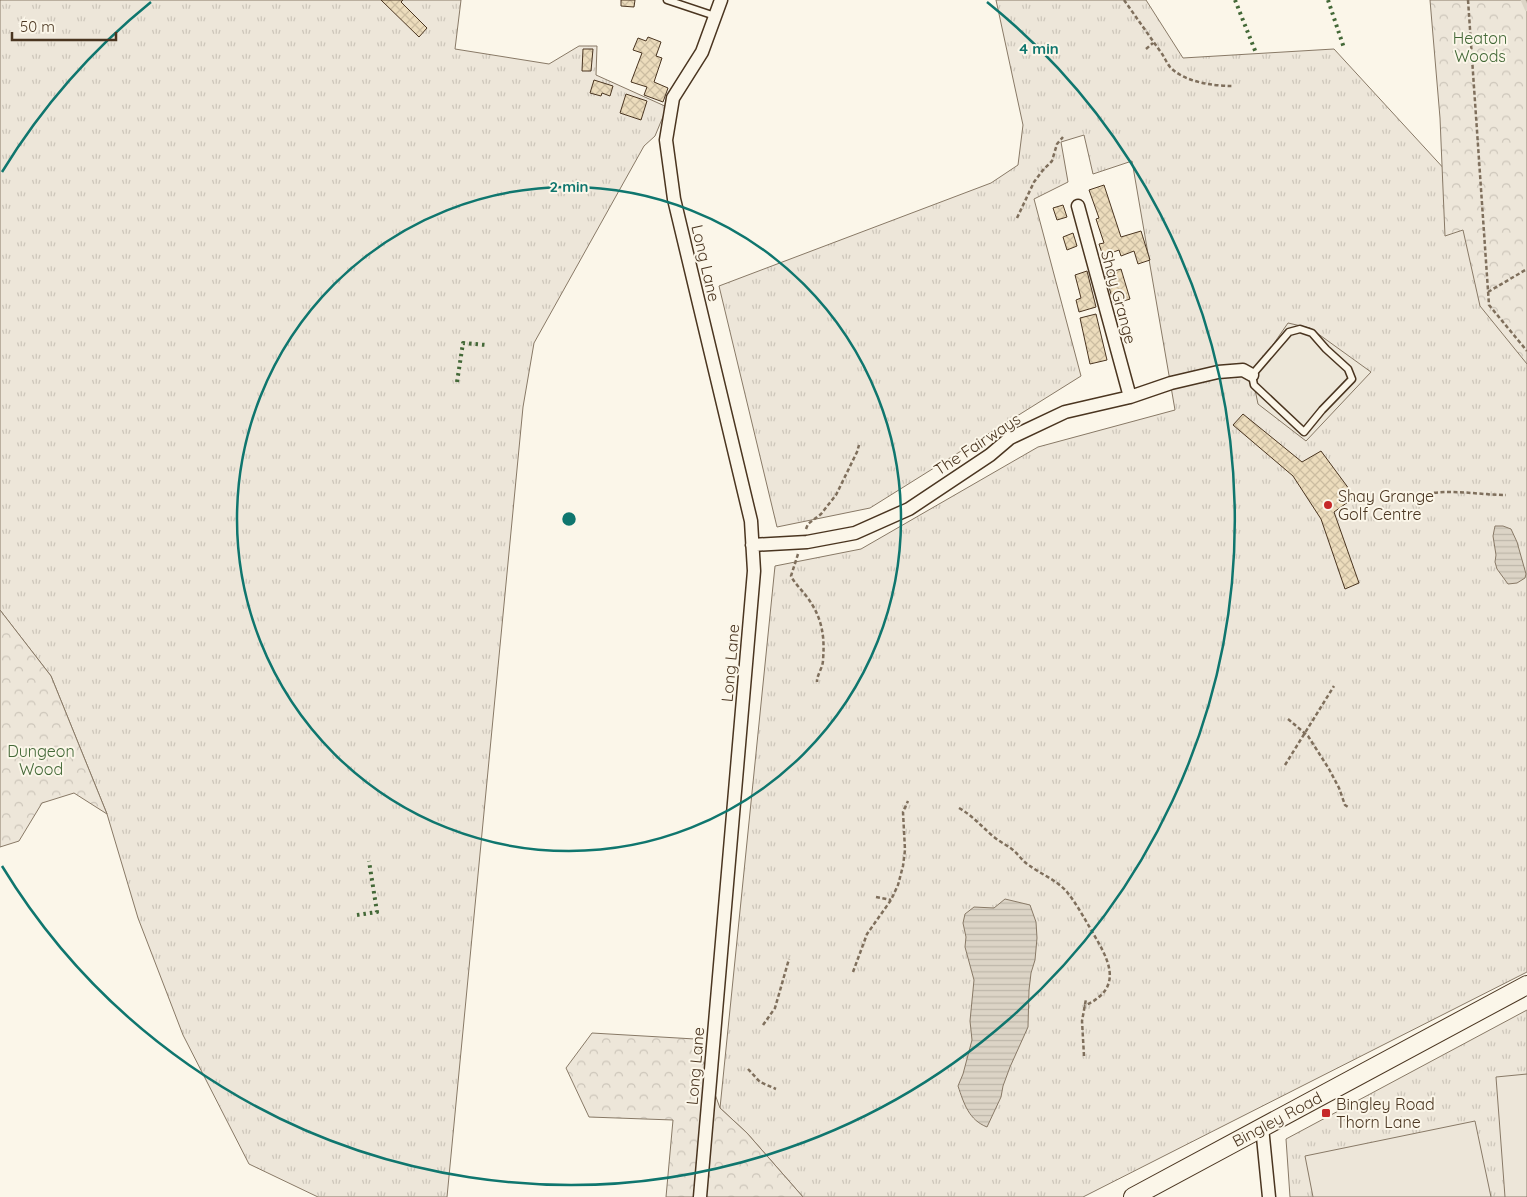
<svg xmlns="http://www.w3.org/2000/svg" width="1527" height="1197" font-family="Quicksand,sans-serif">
<defs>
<pattern id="grass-tufts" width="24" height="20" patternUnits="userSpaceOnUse" patternTransform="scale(1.25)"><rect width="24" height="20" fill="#ede6d9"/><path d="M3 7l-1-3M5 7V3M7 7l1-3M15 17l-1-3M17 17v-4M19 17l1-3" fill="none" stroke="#cdc6ba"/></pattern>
<pattern id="forest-crowns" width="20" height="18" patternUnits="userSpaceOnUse" patternTransform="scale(1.25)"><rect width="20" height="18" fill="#ede6d9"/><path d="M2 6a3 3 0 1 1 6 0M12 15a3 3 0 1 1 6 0" fill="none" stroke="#cdc6ba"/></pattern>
<pattern id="water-rules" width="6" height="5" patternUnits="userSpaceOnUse" patternTransform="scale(1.25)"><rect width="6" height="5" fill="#dcd4c6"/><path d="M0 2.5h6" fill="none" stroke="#beb7aa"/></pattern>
<pattern id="building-cross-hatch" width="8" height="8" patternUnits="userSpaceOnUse" patternTransform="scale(1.25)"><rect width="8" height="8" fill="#ecdcbc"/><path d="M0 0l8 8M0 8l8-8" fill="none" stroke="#ccbda1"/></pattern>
</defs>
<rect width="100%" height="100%" fill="#fbf6e9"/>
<!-- grass -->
<path fill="url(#grass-tufts)" stroke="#887966" d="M0,0H461L455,49L549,64L579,46H597L596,75L667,107L655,136L644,146L534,343L523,407L447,1197H318L249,1164L183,1035L138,918L107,814L51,676L0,610Z
M996,0H1146L1183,58L1334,49L1527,259V972L1083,1197H803L747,1133L720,1108L775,566L861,549L1038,447L1175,410L1132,161L1093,174L1084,135L1061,142L1068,182L1034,199L1081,376L870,508L777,527L719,286L991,183L1018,165L1023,125Z
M1527,1010V1197H1290L1286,1139Z"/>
<!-- forest -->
<path fill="url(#forest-crowns)" stroke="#887966" d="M1430,0H1527V364L1480,306L1463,230L1445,236L1440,118Z
M0,610L51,676L107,814L74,793L42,803L19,841L0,847Z
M592,1033L695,1039L720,1108L747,1133L803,1197H666L673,1120L589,1117L566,1068Z"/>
<!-- pitch -->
<path fill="#ede6d9" stroke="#887966" d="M1527,1074V1197H1505L1496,1077Z
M1475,1121L1491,1197H1313L1305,1156Z"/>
<!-- parking -->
<path fill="#ede7d9" stroke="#887966" d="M1288,323L1310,328L1371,372L1306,441L1258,404L1252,375Z"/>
<!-- water -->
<path fill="url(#water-rules)" stroke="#887966" d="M1495,526H1503L1511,529L1517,542L1526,574L1525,578L1517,583L1508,584L1497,569L1495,562L1496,555L1493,536Z
M1005,899L1030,905L1036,922L1037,938L1035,960L1031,973L1029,990L1028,1027L1010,1067L1003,1086L1001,1097L987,1127C969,1120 964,1104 958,1086L963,1074L972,1040L970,1021L974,980L965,947L966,937L963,923L965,914L974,907L994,908Z"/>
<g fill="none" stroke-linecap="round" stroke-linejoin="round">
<!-- stream -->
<path stroke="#dcd4c6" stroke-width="4.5" d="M1523,0L1527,9"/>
</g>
<!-- building -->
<path fill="url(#building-cross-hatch)" stroke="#4a3520" d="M381,0H403L401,2L427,28L419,37Z
M621,0H635L634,7L621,6Z
M648,37L661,42L656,56L662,58L654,82L668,88L663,102L644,95L647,87L631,82L642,53L633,50L638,38L646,41Z
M583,49H593L591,71H582Z
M594,80L613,86L610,96L602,93L601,96L590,93Z
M626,94L647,101L641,120L620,113Z
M1104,185L1121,237L1141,231L1150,260L1138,264L1134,251L1121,256L1119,250L1103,256L1099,244L1104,243L1096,219L1099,218L1089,190Z
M1063,205L1067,217L1057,220L1053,208Z
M1073,233L1077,246L1067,250L1063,237Z
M1121,269L1130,299L1114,304L1105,274Z
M1087,271L1096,307L1079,312L1076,300L1081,298L1075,275Z
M1096,314L1107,360L1090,364L1080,318Z
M1243,414L1302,462L1321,451L1355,497L1334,512L1359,583L1345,589L1321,519L1293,476L1233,425Z"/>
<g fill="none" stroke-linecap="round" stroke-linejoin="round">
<!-- service casing -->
<g stroke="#4a3520" stroke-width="9">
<path id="service" d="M667,0L715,16
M1300,329L1312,333L1326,349L1348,369L1352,379L1322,410L1304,432L1254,385L1252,375L1289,332Z"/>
</g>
<!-- minor casing -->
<g stroke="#4a3520" stroke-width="15">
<path id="minor" d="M1078,206L1130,397
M752,545L807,542L855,533L909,509L990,455L1010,438L1065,412L1130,397L1171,383L1218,372L1243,370L1252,375
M1262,1127L1269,1197
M700,1197L754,571L751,521L674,199L666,140L673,98L702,52L721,0"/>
</g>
<!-- secondary casing -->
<g stroke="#4a3520" stroke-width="20">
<path id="secondary" d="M1133,1197L1527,985"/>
</g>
<!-- path -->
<path stroke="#7f6f5c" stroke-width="2.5" stroke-dasharray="4 2.5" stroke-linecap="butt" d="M1124,0C1136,17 1148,34 1160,51C1164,56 1166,62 1170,67C1184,82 1213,86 1232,86
M1468,0L1489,305L1527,351
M1146,49L1153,43
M1017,218L1034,182L1043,170L1052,161L1057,144L1063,137
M1488,292L1527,269
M1415,497C1444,487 1476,495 1506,495
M806,529L808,524L821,514L836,495L857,452L859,445
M798,554L791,576C795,584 802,590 807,597C822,617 825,636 823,660C823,668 817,674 817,682
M1288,719L1308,736L1329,769L1339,788L1345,805L1348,807
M1285,765L1334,686
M959,808C973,816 982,827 994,837C1000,842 1007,845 1013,850C1019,855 1023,862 1030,866C1041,874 1058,881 1067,892C1076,903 1083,916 1090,928C1107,957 1127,987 1084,1006
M876,897L891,900
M853,972L867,934L891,900L898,885L903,866L905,850L903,812L908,801
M763,1025L775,1008L789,959
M1084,1056L1082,1021L1086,999
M748,1069L760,1082L776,1089"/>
<!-- service -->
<use href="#service" stroke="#fbf6e9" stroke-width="6"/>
<!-- minor -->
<use href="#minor" stroke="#fbf6e9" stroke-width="12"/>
<!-- secondary -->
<use href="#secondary" stroke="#fbf6e9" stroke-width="18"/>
<!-- hedge -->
<path stroke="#436837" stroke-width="4" stroke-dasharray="2.5 4" stroke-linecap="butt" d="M1235,0L1256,53
M1328,0L1344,48
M457,382L463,343L486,345
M357,915L377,912L369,861"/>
</g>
<!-- distance rings -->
<g fill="none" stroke="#0f766e" stroke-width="2.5">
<circle cx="569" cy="519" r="332"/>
<path d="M2 172A665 665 0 0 1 151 2M987 2A665 665 0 1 1 2 866"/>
</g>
<!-- markers -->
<g fill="#c62828" stroke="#fbf6e9" stroke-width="2">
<circle cx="1328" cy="505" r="5"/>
<rect x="1321" y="1108" width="10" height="10" rx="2.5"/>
</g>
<g text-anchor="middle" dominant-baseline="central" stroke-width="4" stroke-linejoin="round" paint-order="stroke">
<!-- park labels -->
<g font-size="16" fill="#436837" stroke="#fbf6e9">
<text x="1480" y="38">Heaton<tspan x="1480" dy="18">Woods</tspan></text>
<text x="41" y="751">Dungeon<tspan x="41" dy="18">Wood</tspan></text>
</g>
<!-- street labels -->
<g font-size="16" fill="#4a3520" stroke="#fbf6e9">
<text transform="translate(706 263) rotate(77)">Long Lane</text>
<text transform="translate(1119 297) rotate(75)">Shay Grange</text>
<text transform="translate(977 444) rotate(-33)">The Fairways</text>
<text transform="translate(730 663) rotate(-85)">Long Lane</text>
<text transform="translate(695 1066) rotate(-85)">Long Lane</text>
<text transform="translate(1277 1119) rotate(-28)">Bingley Road</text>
</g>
<!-- poi labels -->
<g font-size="16" fill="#4a3520" stroke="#fbf6e9" text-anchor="start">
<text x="1338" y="496">Shay Grange<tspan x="1338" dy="18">Golf Centre</tspan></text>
<text x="1336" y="1104">Bingley Road<tspan x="1336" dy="18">Thorn Lane</tspan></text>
</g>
</g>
<circle cx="569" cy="519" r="8" fill="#0f766e" stroke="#fbf6e9" stroke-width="2.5"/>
<g font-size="15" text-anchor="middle" font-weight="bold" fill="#0f766e" stroke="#fbf6e9" stroke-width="4" stroke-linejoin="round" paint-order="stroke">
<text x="1039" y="54">4 min</text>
<text x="569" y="192">2 min</text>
</g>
<!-- scale -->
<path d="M12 32v8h104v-8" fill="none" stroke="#4a3520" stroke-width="2.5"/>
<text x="20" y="32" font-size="15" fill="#4a3520" stroke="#fbf6e9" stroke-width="4" paint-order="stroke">50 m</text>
</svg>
